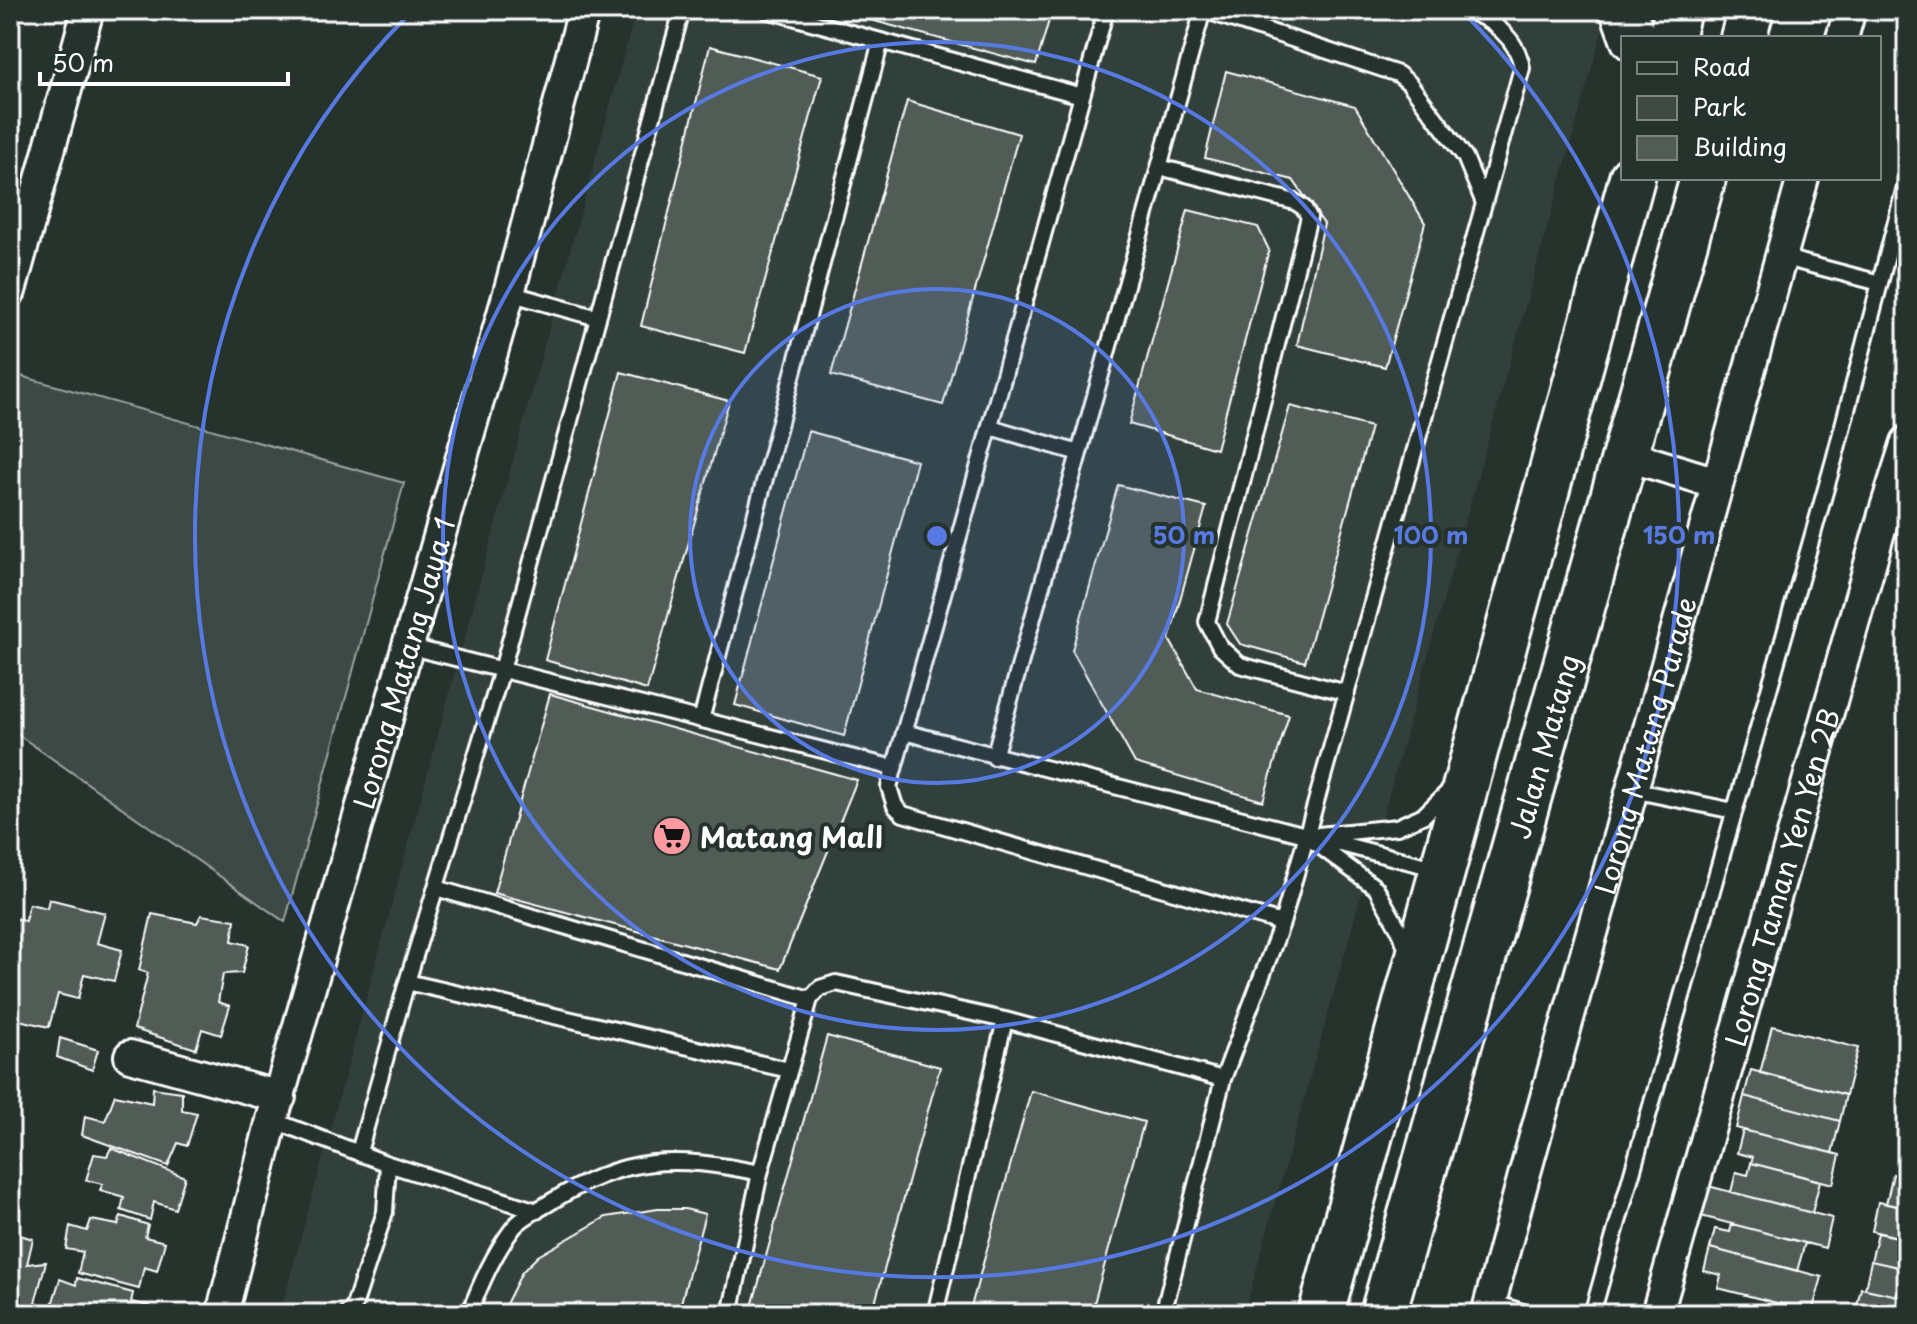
<svg xmlns="http://www.w3.org/2000/svg" width="1917" height="1324" font-family="'Playpen Sans',sans-serif">
<rect width="100%" height="100%" fill="#26332d"/>
<filter id="ink" filterUnits="userSpaceOnUse"><feTurbulence type="fractalNoise" baseFrequency=".0125" numOctaves="2"/><feDisplacementMap in="SourceGraphic" scale="16" xChannelSelector="R" yChannelSelector="G"/><feConvolveMatrix kernelMatrix="1 2 1 2 8 2 1 2 1" color-interpolation-filters="sRGB"/></filter>
<g filter="url(#ink)">
<!-- built -->
<path fill="#333f3a" d="M636,10H1608L1244,1314H280Z"/>
<!-- green -->
<path fill="#3e4944" stroke="#9ea4a2" stroke-width="2" d="M10,373L404,483L285,922L10,729Z"/>
<!-- building -->
<path fill="#515c57" stroke="#fff" stroke-width="2" d="M834,10H1052L1036,65Z
M710,46L822,76L745,353L641,326Z
M1226,71L1355,106L1425,223L1385,367L1297,345L1324,224L1293,180L1205,158Z
M907,101L1019,134L943,405L831,375Z
M1188,210L1258,227L1269,250L1216,449L1129,424Z
M621,372L729,401L647,690L545,660Z
M1290,406L1371,427L1305,662L1240,644L1227,624Z
M808,431L917,461L844,736L735,705Z
M1118,485L1206,507L1169,639L1197,689L1289,715L1263,801L1135,763L1072,650Z
M550,694L857,780L780,969L494,893Z
M49,899L105,913L97,943L122,950L114,981L84,974L78,999L58,994L49,1027L10,1018V917L25,921L29,904L47,908Z
M152,914L197,923L201,915L235,920L232,941L249,945L242,973L223,974L218,1002L230,1006L221,1035L202,1029L196,1049L134,1029L148,973L139,970Z
M1772,1026L1858,1048L1846,1095L1760,1073Z
M827,1036L940,1067L872,1314H750Z
M60,1038L98,1050L92,1070L57,1057Z
M1751,1070L1846,1095L1840,1121L1744,1096Z
M153,1088L182,1092V1110L197,1113L187,1146L178,1143L168,1166L82,1135L85,1116L105,1121L115,1095L152,1103Z
M1031,1091L1144,1122L1091,1314H969Z
M1744,1096L1840,1121L1832,1153L1736,1128Z
M1743,1130L1840,1155L1833,1184L1751,1163L1753,1157L1737,1153Z
M1904,1145L1907,1146V1177L1897,1175Z
M111,1148L185,1177L175,1209L154,1202L150,1220L121,1210L124,1197L100,1190L103,1184L86,1180L94,1154L107,1156Z
M1751,1163L1820,1181L1812,1213L1731,1192L1736,1172L1748,1175Z
M1893,1174L1907,1177V1208L1886,1204Z
M1708,1186L1832,1218L1825,1248L1701,1216Z
M1878,1202L1907,1208V1239L1872,1231Z
M658,1209H685L705,1214L678,1314H501L522,1272L538,1256L606,1217Z
M121,1216L148,1225L145,1237L165,1242L157,1271L144,1267L139,1289L78,1273L83,1252L66,1249L70,1226L87,1231L91,1220L118,1225Z
M1732,1224L1805,1243L1797,1271L1710,1248L1715,1229L1730,1232Z
M10,1232L33,1239L27,1264L46,1262L32,1314H10Z
M1878,1233L1907,1239V1269L1871,1261Z
M1710,1248L1822,1277L1812,1312L1718,1288L1721,1275L1704,1271Z
M1871,1261L1907,1269V1298L1865,1289Z
M77,1278L133,1293L131,1302L149,1306L147,1314H72L51,1308L60,1279L76,1285Z
M1861,1288L1907,1298V1314H1855Z"/>
<g fill="none" stroke-linecap="round" stroke-linejoin="round">
<!-- lane casing -->
<g stroke="#fff" stroke-width="20">
<path id="lane" d="M767,10L1082,96
M1106,10L889,787L895,806L903,814L1282,923
M1204,10L1398,74L1409,83L1465,157L1484,203
M1159,167L1295,202L1304,208L1309,217L1207,622L1220,647L1240,665L1347,693
M1781,257L1880,283
M509,293L598,318
M990,427L1079,453
M407,646L894,768
M701,720L881,41
M904,732L1438,869
M994,757L1203,10
M1632,790L1734,811
M1319,835L1397,827L1424,815L1452,788
M1313,841L1376,888L1400,931L1408,953
M436,888L810,999
M407,982L789,1070
M272,1120L388,1164L385,1212L353,1309L346,1314
M359,1152L407,982L502,670L682,10
M388,1164L537,1211
M1491,1302L1529,1314
M469,1314C481,1283 494,1253 514,1227C522,1217 538,1210 549,1203C626,1155 673,1155 760,1173
M730,1314L760,1173L810,999L820,988L836,983L1005,1020L1223,1079
M935,1314L1005,1020
M1163,1314L1223,1079L1282,923L1522,68C1518,39 1491,17 1463,10
M1592,1314L1834,460L1907,179"/>
</g>
<!-- street casing -->
<g stroke="#fff" stroke-width="36">
<g id="street">
<path d="M1842,38L1850,10"/>
<path d="M10,291L88,10"/>
<path d="M1625,455L1717,483"/>
<path d="M130,1056L280,1097"/>
<path id="s1" d="M222,1314L272,1120L509,293L584,10"/>
<path id="s2" d="M1487,1314L1524,1176L1803,178"/>
<path id="s3" d="M1657,1314L1885,511L1907,442"/>
</g>
</g>
<!-- primary casing -->
<g stroke="#fff" stroke-width="50">
<g id="primary">
<path d="M1623,10L1633,38"/>
<path d="M1671,38L1678,10"/>
<path d="M1743,38L1751,10"/>
<path d="M1321,1314L1632,178"/>
<path id="s4" d="M1383,1314L1703,178"/>
</g>
</g>
<!-- lane -->
<use href="#lane" stroke="#26332d" stroke-width="14"/>
<!-- street -->
<use href="#street" stroke="#26332d" stroke-width="30"/>
<!-- primary -->
<use href="#primary" stroke="#26332d" stroke-width="44"/>
</g>
</g>
<!-- distance rings -->
<circle cx="937" cy="536" r="247" fill="#567ae2" fill-opacity=".12"/>
<g fill="none" stroke="#567ae2" stroke-width="4">
<circle cx="937" cy="536" r="247"/>
<circle cx="937" cy="536" r="494"/>
<path d="M1462 11A742 742 0 1 1 412 11"/>
</g>
<!-- icons -->
<defs>
<g id="supermarket-disc" transform="scale(2)"><circle r="9.5" fill="#ff9aa2" stroke="#26332d"/><path d="M-6-5.5h2.5l.6 2H6L4.5 2H-2.5L-4.4-4H-6ZM-1.5 3.2a1.3 1.3 0 1 0 .1 0ZM3 3.2a1.3 1.3 0 1 0 .1 0Z" fill="#111"/></g>
</defs>
<g fill-rule="evenodd">
<use href="#supermarket-disc" x="672" y="836"/>
</g>
<g text-anchor="middle" dominant-baseline="central" stroke-width="8" stroke-linejoin="round" paint-order="stroke">
<!-- street labels -->
<g font-size="28" fill="#fff" stroke="#26332d">
<text stroke="none"><textPath href="#s1" startOffset="676">Lorong Matang Jaya 1</textPath></text>
<text stroke="none"><textPath href="#s4" startOffset="590">Jalan Matang</textPath></text>
<text stroke="none"><textPath href="#s2" startOffset="590">Lorong Matang Parade</textPath></text>
<text stroke="none"><textPath href="#s3" startOffset="454">Lorong Taman Yen Yen 2B</textPath></text>
</g>
<!-- poi labels -->
<g font-size="28" font-weight="bold" fill="#fff" stroke="#26332d" text-anchor="start">
<text x="700" y="836">Matang Mall</text>
</g>
</g>
<circle cx="937" cy="536" r="12" fill="#567ae2" stroke="#26332d" stroke-width="4"/>
<g font-size="24" text-anchor="middle" font-weight="bold" fill="#567ae2" stroke="#26332d" stroke-width="8" stroke-linejoin="round" paint-order="stroke">
<text x="1184" y="544">50 m</text>
<text x="1431" y="544">100 m</text>
<text x="1679" y="544">150 m</text>
</g>
<!-- margin -->
<rect width="1917" height="1324" fill="none" stroke="#26332d" stroke-width="40"/>
<rect x="20" y="20" width="1877" height="1284" fill="none" stroke="#fff" stroke-width="3" filter="url(#ink)"/>
<!-- legend -->
<rect x="1621" y="36" width="260" height="144" fill="#26332d" stroke="#7d8581" stroke-width="2"/>
<rect x="1637" y="62" width="40" height="12" fill="#26332d" stroke="#7d8581" stroke-width="2"/>
<text x="1693" y="76" font-size="24" fill="#ffffff">Road</text>
<rect x="1637" y="96" width="40" height="24" fill="#3e4944" stroke="#7d8581" stroke-width="2"/>
<text x="1693" y="116" font-size="24" fill="#ffffff">Park</text>
<rect x="1637" y="136" width="40" height="24" fill="#515c57" stroke="#7d8581" stroke-width="2"/>
<text x="1693" y="156" font-size="24" fill="#ffffff">Building</text>
<!-- scale -->
<path d="M40 72v12h248v-12" fill="none" stroke="#ffffff" stroke-width="4"/>
<text x="52" y="72" font-size="24" fill="#ffffff" stroke="#26332d" stroke-width="6" paint-order="stroke">50 m</text>
</svg>
